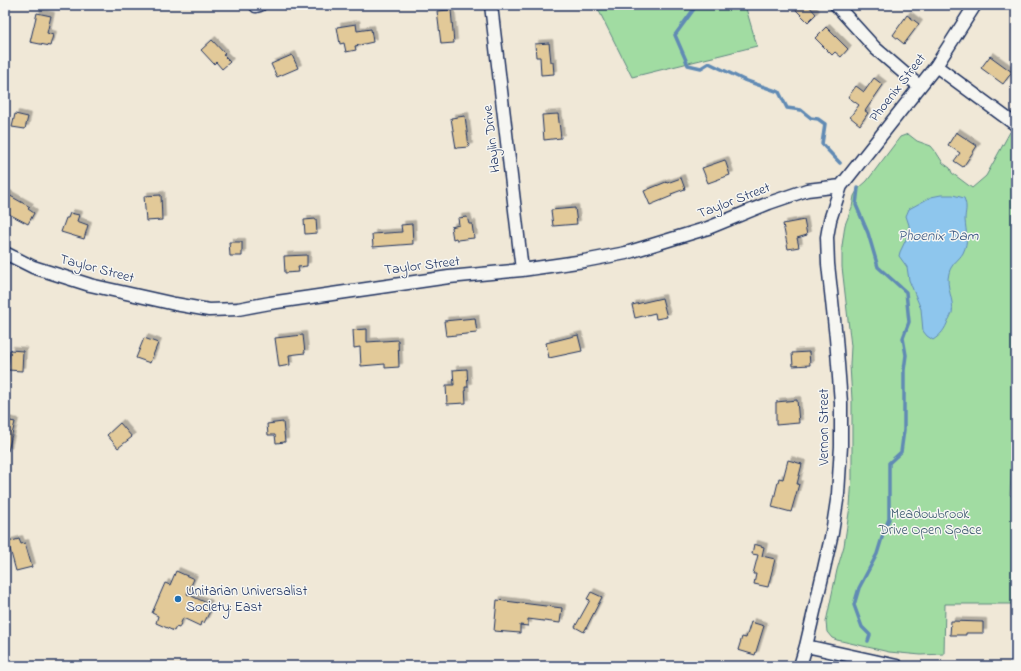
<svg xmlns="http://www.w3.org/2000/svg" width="1021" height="671" font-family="'Indie Flower',sans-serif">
<defs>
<filter id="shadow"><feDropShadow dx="3.5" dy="-3.5" stdDeviation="0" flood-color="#0004"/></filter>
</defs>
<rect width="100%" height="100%" fill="#f0e8d7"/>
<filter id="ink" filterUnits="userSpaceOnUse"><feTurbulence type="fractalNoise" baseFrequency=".025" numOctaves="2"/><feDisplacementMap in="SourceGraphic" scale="8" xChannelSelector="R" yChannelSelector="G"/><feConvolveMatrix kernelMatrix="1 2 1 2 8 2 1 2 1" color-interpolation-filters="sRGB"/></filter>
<g filter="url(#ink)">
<!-- green -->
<path fill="#a1dca2" stroke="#5e8680" d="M596,5H745L757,46L632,77Z
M1010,132L1016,133V444L1012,454L1010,495L1016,498V604H945L944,654L921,655L889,652L837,640L832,638L827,632L826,622L837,570L844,546L850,506L852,478V400L850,365L851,346L842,267V246L845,225L852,207L854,196L858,189L867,181L900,137L908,134L917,141L931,146L936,152L943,163L950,168L952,173L972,188L986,176Z"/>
<!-- water -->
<path fill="#8ec6ed" stroke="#608ab4" d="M941,195H953L964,198C968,208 965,211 965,220C966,232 969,241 963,253C959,260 951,264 949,273C945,287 955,301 952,313C951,315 950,318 948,321C945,329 941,335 933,340L927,336L923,331L921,309L909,280L907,267L899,256L900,252L909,233V225L906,216L909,209L931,197Z"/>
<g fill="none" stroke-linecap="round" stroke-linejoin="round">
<!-- stream -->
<path stroke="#608ab4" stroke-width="3.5" d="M693,5L694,9L675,35L688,65L701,68L709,63L744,80L779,92L787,108L801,110L811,118L818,119L825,124L822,144L840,163
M858,188L856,205L868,233L878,267L906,292L909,322L903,338L906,355L904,370V430L901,452L889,463V519L884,531L877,554L859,588L854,605L862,627L870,635L868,641"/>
</g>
<!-- building -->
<path fill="#e2c998" stroke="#1b2f5e" filter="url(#shadow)" d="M791,5H808L816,14L808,22Z
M451,10L454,43L441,44L437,11Z
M37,13L51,16L47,33L53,35L50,46L30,42Z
M907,15L919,24L904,44L893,35Z
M356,24L357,31L371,29L373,42L355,46L356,50L346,52L344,43L340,44L337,27Z
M826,27L848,49L841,57L835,52L832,55L815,38Z
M212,40L225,54L223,55L230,62L222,69L216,62L214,64L201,50Z
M549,43L551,62H553L554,74L541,75L540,57H536L535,44Z
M292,55L298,68L277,77L271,64Z
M990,56L1012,72L1003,84L981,68Z
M874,78L883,85L865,111L868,113L860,125L850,117L859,105L848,97L856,86L864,92Z
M15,114L28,117L25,129L12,127Z
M558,114L561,138L544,140L542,115Z
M465,116L469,147L456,148L451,118Z
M956,132L977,146L963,167L954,161L960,153L948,145Z
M725,160L730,175L708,183L702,168Z
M681,178L685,189L671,194L672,196L650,205L644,191L666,182L667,183Z
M5,193L30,207L28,209L34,213L28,224L7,213L8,211L5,209Z
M161,195L162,220L146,221L144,196Z
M575,208L577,224L553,226L551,210Z
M70,213L79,215L77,221L88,225L84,239L61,232L66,218H68Z
M467,217L469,224H472L474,238L457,240L456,238L453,239L451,227L459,225L458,218Z
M316,219L317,233L305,234L304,220Z
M804,220L807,235L797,238L799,247L788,249L783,224Z
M412,224L413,244L373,247L372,234L402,232L401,225Z
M229,242H242V256H230Z
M307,255V266L298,267L299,272L285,273L284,256Z
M662,298L667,317L656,319L655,313L635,318L632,305Z
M475,318L477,333L446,336L444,321Z
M367,329V342L398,340L399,367L385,368V364L361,366L360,347L354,348L353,330Z
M303,335L305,353L289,355L290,365L279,367L275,338Z
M578,335L582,351L549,358L546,343Z
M144,338L158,343L150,363L136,358Z
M10,350L23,351L22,371L8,370Z
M809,352L810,365L793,366L792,353Z
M467,369L468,387H465L466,403L447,404L446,385H454L453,370Z
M797,400L799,423L776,425V402Z
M5,420L15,422L8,451L5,450Z
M283,422L285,442L276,443L275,435H268L267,424Z
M120,423L132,437L118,448L107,435Z
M788,460L802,464L797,484H799L791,512L772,507L779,478L783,479Z
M19,539L21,544L25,543L32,567L16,571L8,542Z
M754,544L764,547L762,556L775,559L768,587L754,584L756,574H753L758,555L752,554Z
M176,571L194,579L187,594L209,604L207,608L211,609L204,623L201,622L200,626L183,618L179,628L176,627L174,631L156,623L158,616L152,613L165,583L170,585Z
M591,592L602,597L584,632L575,627L590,600L587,599Z
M497,600L562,608L560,623L528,619V626L520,625V633L494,631Z
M951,621L983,622V633H966V635H950Z
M751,622L764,626L755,655L738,650L742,637L746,638Z"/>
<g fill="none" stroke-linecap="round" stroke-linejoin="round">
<!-- minor casing -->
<g stroke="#1b2f5e" stroke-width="15">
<path id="minor" d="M491,5L522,270
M836,5L875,48L919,86
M256,6L260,5
M936,66L1016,125
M5,253L33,267L90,285L175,304L209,310L238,309L270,303L449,277L522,270L584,261L626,253L708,228L769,203L807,190L841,186
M806,646L897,666
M800,666L806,646L823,573L832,533L838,494L841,446V403L836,338L828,264L827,237L830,220L841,186L936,66L975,5"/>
</g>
<!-- minor -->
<use href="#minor" stroke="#f6f6f2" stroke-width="12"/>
</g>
</g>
<!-- markers -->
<circle fill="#1f6fb2" stroke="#f6f6f2" stroke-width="1.5" cx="178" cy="599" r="4"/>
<g text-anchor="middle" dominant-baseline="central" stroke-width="3" stroke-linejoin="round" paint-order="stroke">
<!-- street labels -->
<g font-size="14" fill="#1b2f5e" stroke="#f6f6f2">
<text transform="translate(898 88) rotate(-52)">Phoenix Street</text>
<text transform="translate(492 139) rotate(-97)">Haylin Drive</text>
<text transform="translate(734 201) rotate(-21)">Taylor Street</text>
<text transform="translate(422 266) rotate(-7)">Taylor Street</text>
<text transform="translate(97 269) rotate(15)">Taylor Street</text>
<text transform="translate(824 427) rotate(-90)">Vernon Street</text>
</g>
<!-- park labels -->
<g font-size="14" fill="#3c5a6f" stroke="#f6f6f2">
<text x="930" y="514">Meadowbrook<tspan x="930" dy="16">Drive Open Space</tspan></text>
</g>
<!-- poi labels -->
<g font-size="14" fill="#1b2f5e" stroke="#f6f6f2" text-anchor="start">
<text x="186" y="591">Unitarian Universalist<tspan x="186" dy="16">Society: East</tspan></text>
</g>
<!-- water labels -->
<g font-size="15" font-style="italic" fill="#385582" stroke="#f6f6f2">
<text x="938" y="236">Phoenix Dam</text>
</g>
</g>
<!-- margin -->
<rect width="1021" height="671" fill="none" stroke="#f6f6f2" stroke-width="20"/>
<rect x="10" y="10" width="1001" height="651" fill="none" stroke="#1b2f5e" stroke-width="1.5" filter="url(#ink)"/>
</svg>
